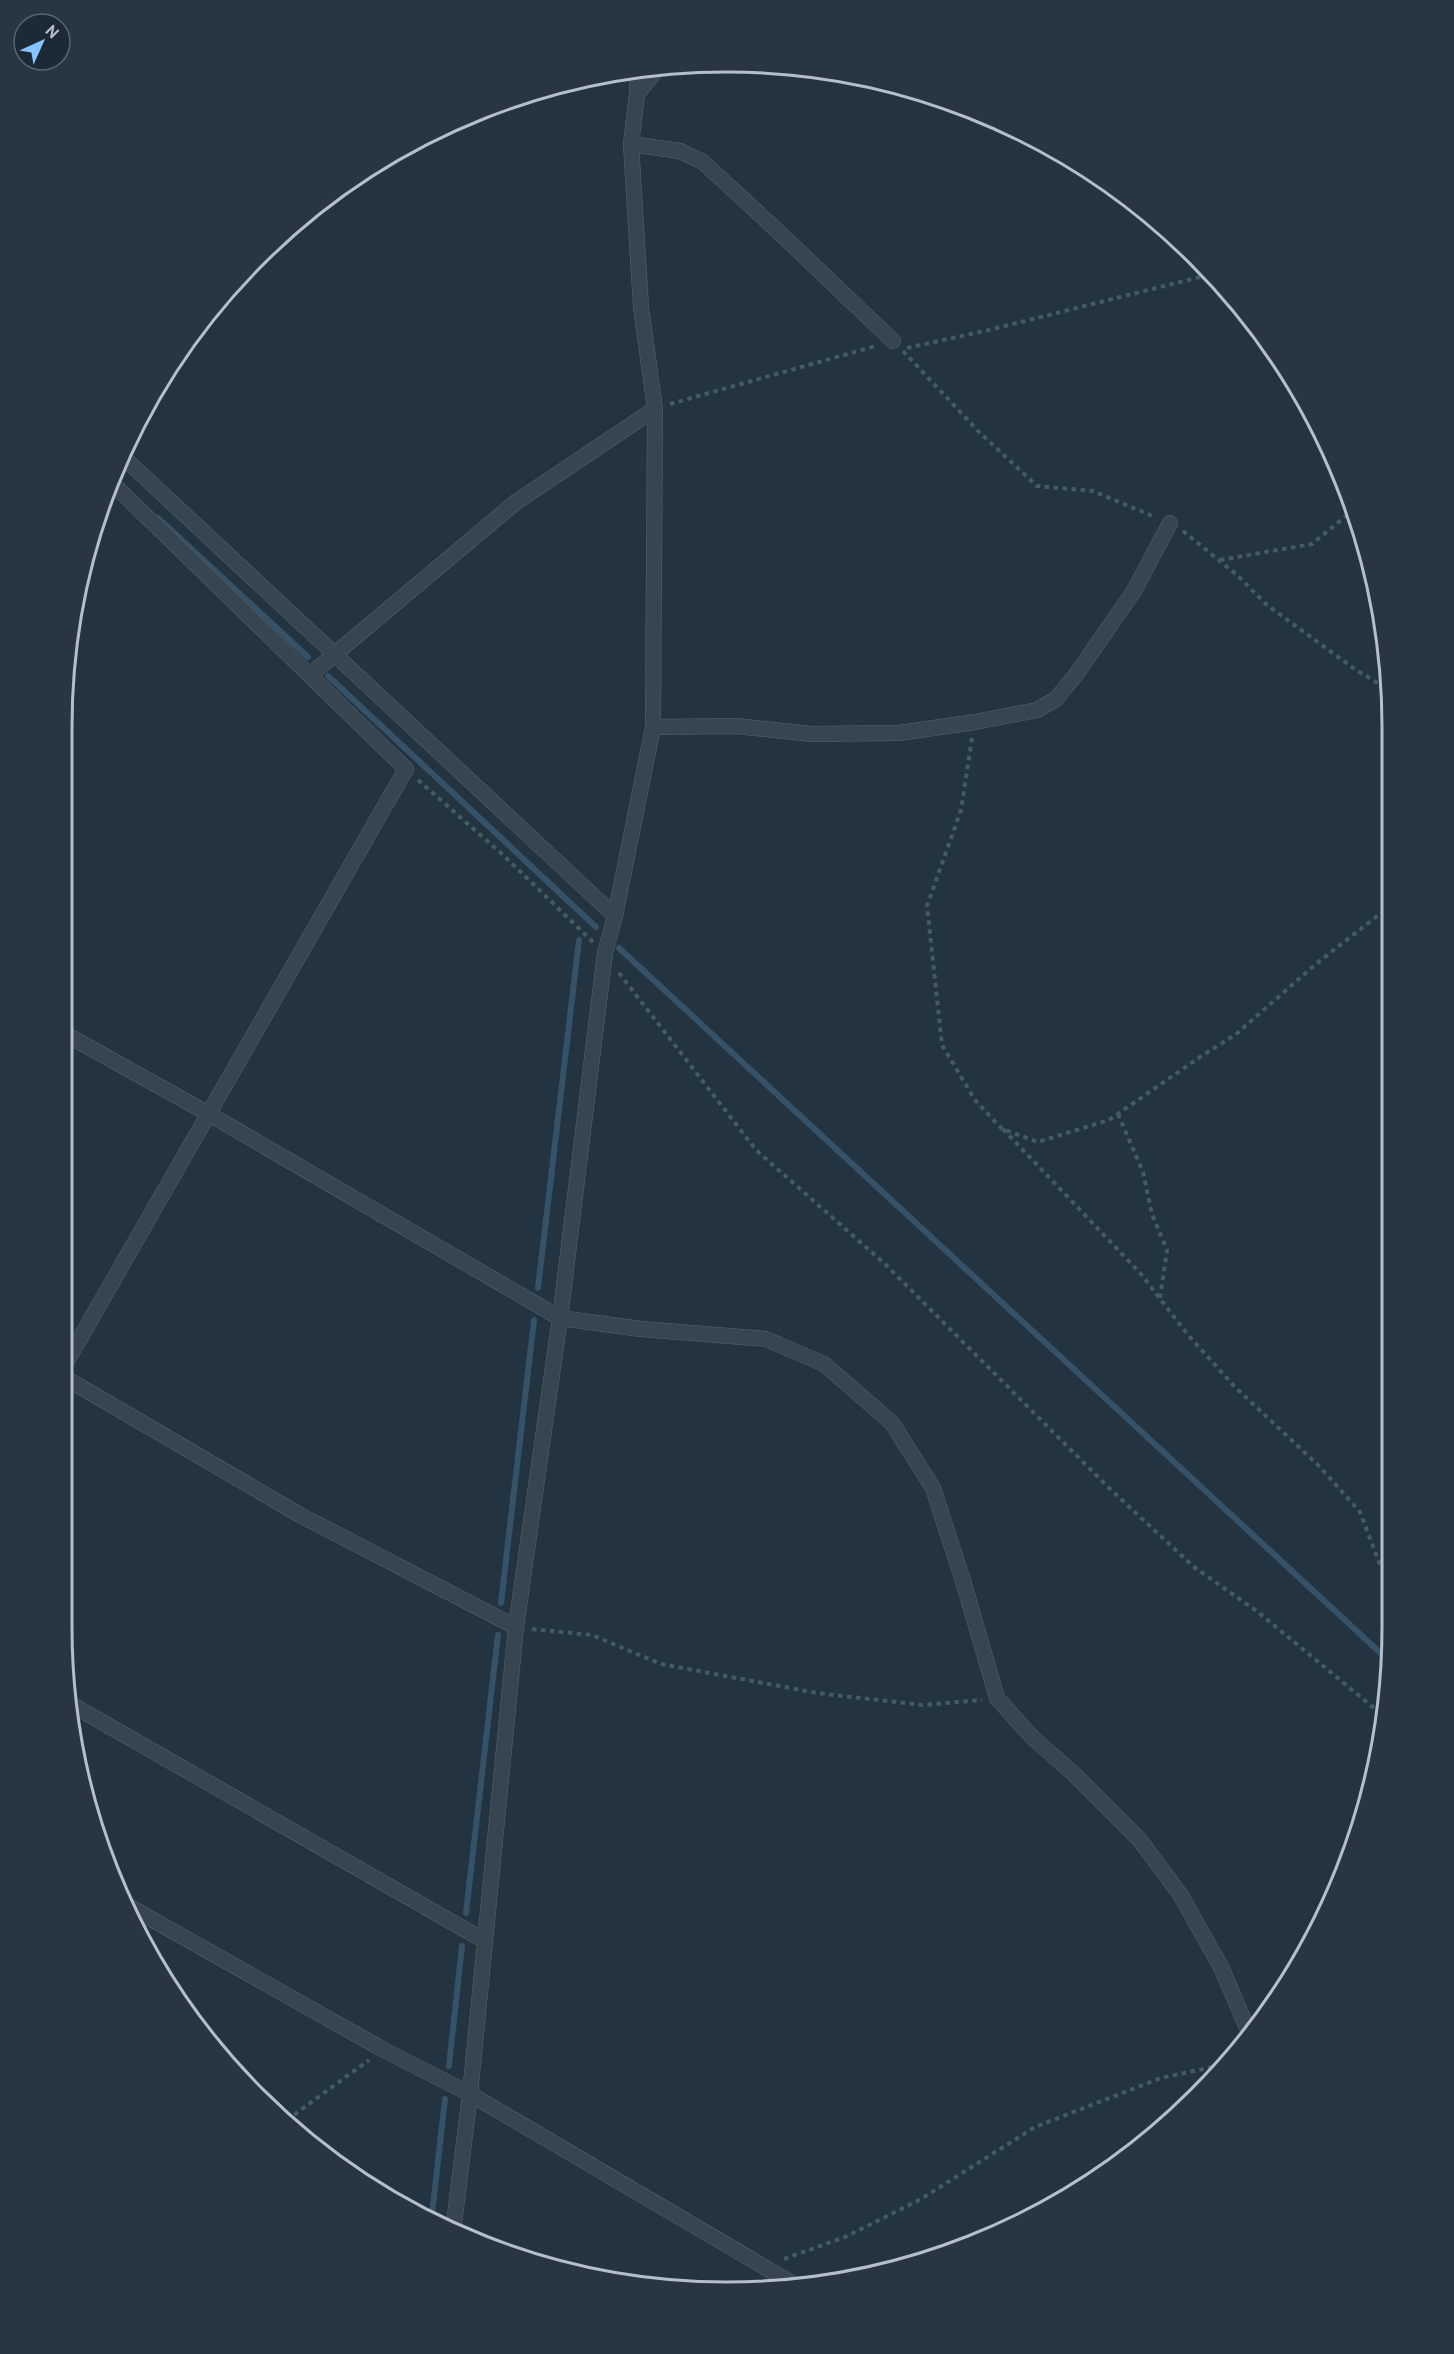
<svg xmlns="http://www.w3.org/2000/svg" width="1454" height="2354" font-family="Overpass,sans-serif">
<rect width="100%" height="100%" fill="#233440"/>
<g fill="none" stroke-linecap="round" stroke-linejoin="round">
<!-- stream -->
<path stroke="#355268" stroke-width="6" d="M158,518L308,657
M328,676L596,927
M619,948L1387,1659
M538,1288L579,940
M501,1603L534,1320
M466,1913L498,1635
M449,2066L462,1946
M431,2223L445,2099"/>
<!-- minor casing -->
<g stroke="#55636e" stroke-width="16">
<path id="minor" d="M637,94L659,67
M631,144L680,151L703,162L783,236L893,341
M122,456L615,916
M310,675L516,502L655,409
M653,727L736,726L812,734L899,733L975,722L1037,710L1056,699L1075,676L1134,591L1170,523
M67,1035L209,1114L560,1318L641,1329L766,1339L824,1364L892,1423L933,1488L964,1584L997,1698L1032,1737L1074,1774L1139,1839L1180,1894L1221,1967L1251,2037
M67,1361L406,769L110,481
M67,1379L300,1515L516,1627
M67,1702L485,1941
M123,1903L382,2049L470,2094L800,2288
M453,2232L470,2094L516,1627L560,1318L605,953L615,916L653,727L655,409L641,307L631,144L637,94V68"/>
</g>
<!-- path -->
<path stroke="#435d5c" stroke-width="4" stroke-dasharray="4.5 4.5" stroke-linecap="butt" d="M907,348L989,330L1212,274
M903,351L979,432L1037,486L1093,491L1155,517
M670,404L876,346
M1183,531L1237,575L1267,605L1356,670L1391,691
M1220,560L1312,544L1352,511
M972,738L961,810L927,906L942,1045L975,1100L1002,1129L1038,1142L1109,1120L1203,1055L1235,1035L1316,964L1390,906
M418,780L502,854L593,942
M619,973L756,1150L885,1264L1110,1489L1194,1567L1258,1612L1386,1718
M1118,1114L1143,1172L1152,1214L1167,1250L1160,1298
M1003,1129L1141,1274L1188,1335L1235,1387L1320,1467L1360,1512L1387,1583
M1387,1623V1606
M532,1629L592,1635L661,1664L817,1693L922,1705L982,1700
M1381,1713L1382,1668L1387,1662
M287,2120L369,2060
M784,2259L845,2237L921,2199L1035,2127L1161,2078L1227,2064"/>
<!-- minor -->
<use href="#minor" stroke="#374550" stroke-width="15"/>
</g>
<!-- crop -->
<path d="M0 0H1454V2354H0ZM727 72H727A655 655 0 0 1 1382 727V1627A655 655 0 0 1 727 2282H727A655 655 0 0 1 72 1627V727A655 655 0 0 1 727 72Z" fill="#283641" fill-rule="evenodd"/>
<path fill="none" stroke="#b3c0cb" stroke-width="3" d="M727 72H727A655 655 0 0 1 1382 727V1627A655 655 0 0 1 727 2282H727A655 655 0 0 1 72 1627V727A655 655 0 0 1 727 72Z"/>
<!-- north arrow -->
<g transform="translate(42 42) rotate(45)"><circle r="28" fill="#1c2a35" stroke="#586671" stroke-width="1.5"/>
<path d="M0-4.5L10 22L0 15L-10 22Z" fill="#84c5ff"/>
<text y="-9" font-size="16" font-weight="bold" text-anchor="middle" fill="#b3c0cb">N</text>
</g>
</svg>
